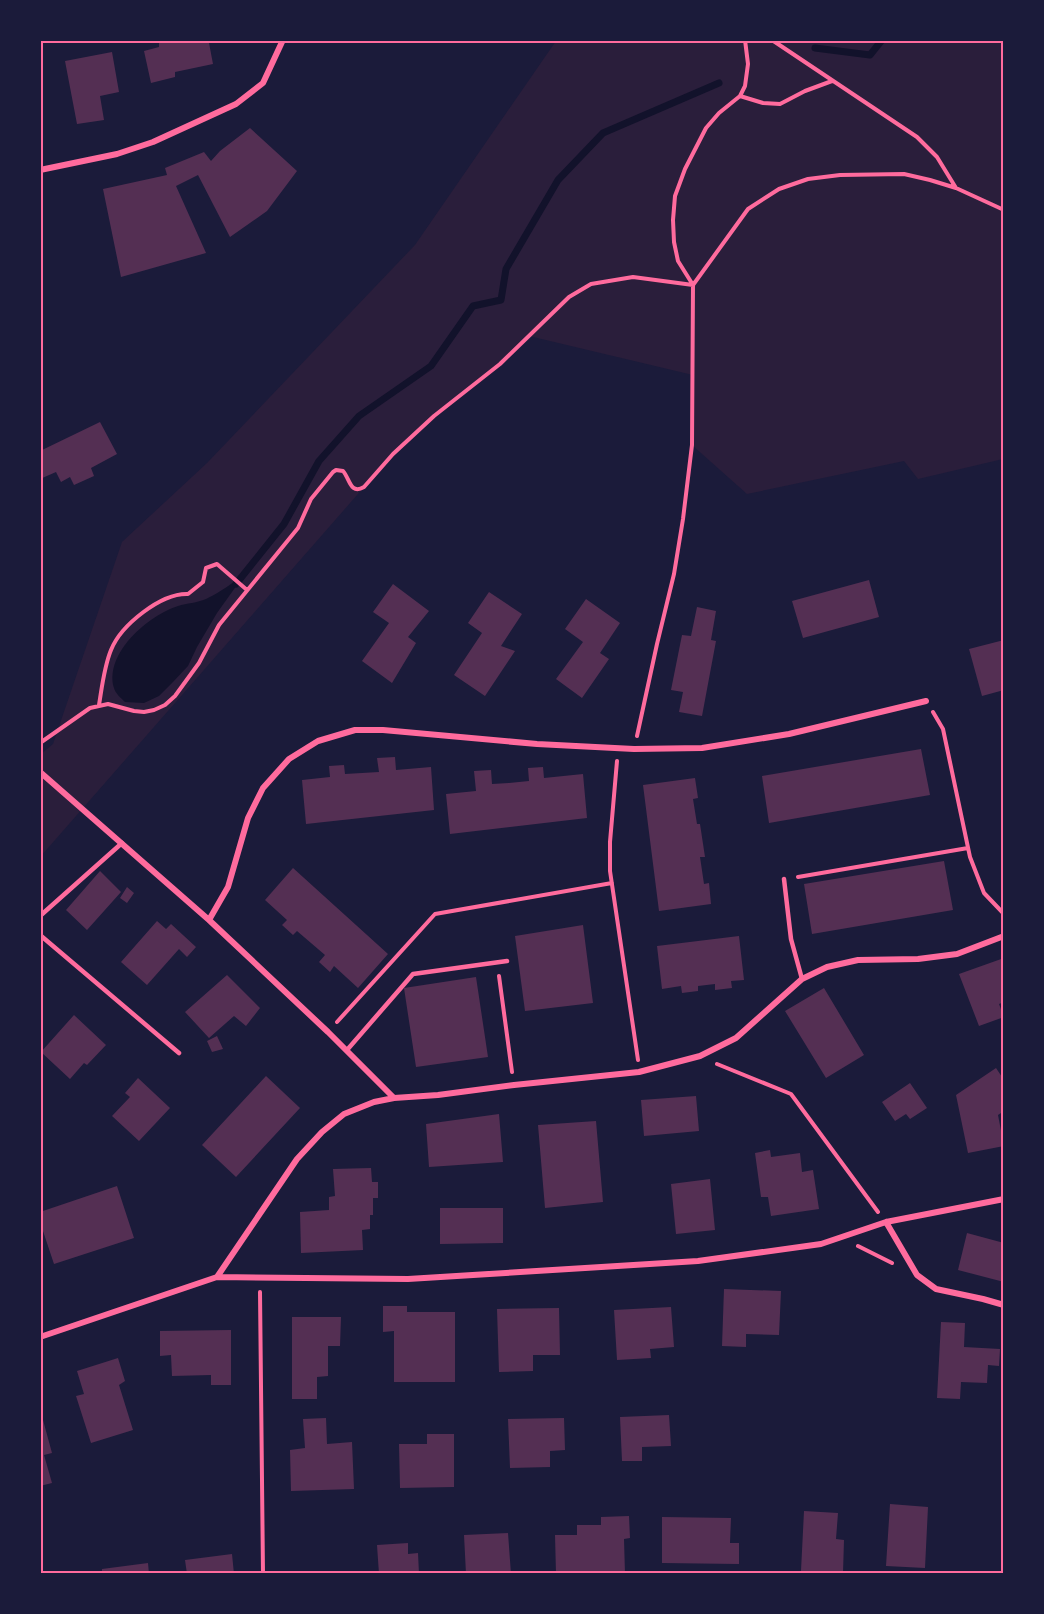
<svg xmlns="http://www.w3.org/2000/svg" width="1044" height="1614" font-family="Inter,sans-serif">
<rect width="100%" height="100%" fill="#1b1b3a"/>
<!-- green -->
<path fill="#2a1e3b" d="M556,41H1003V459L918,479L904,461L747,494L692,445L693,375L529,336L500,364L434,416L393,454L41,856V754L53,744L122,542L207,463L415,245Z"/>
<!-- water -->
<path fill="#12122b" d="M234,582L237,585L217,613L197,647L188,666L173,682L159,696L144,703L125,702C121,698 115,693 114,688C104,653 149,615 178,606C187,603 197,603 206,599C215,595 225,588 234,582Z"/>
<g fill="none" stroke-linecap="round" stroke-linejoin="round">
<!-- stream -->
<path stroke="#12122b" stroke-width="7" d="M815,48L870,55L882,40
M236,584L284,524L319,461L359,416L431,366L473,306L501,300L506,269L558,180L603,133L719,83"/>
</g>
<!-- building -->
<path fill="#542f53" d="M159,40H214L209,43L213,64L175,72V77L151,83L144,51L159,47Z
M112,52L119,92L100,96L104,120L77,124L65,61Z
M250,128L297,171L267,211L230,237L198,175L176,186L206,253L121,277L103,189L167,175L165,168L204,152L211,161L220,151Z
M100,422L117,454L91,468L94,476L74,485L70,477L61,482L56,472L40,479V451Z
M869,580L879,617L803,638L792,601Z
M393,584L429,611L408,637L416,643L392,683L362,661L389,623L373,612Z
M489,592L522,614L501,646L515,651L485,696L454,675L482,633L468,623Z
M586,599L620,623L600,653L609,659L582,698L556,679L583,642L565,629Z
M697,607L716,611L711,640L716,641L702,716L679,712L683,692L671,690L682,635L691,636Z
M1004,640V690L982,696L969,649Z
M921,749L930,795L769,823L762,776Z
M395,757L396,770L431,767L434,810L306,824L302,780L330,777L329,766L344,765L345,774L379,772L377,758Z
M543,767L544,778L583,774L587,818L450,834L446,794L476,791L474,771L491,770L492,784L509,783L529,781L528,768Z
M695,778L698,798L693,799L697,824H700L705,857H700L704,884L709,883L711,904L659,911L643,785Z
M944,861L953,910L812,934L804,884Z
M293,868L388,954L358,988L334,966L330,972L319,962L325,955L297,931L293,935L282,925L287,920L265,900Z
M100,871L121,892L87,930L66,910Z
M127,887L134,893L127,903L120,898Z
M157,921L166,929L171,924L196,947L187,957L179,949L147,985L121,962Z
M583,925L593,1003L525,1011L515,936Z
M739,936L744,980L731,981L732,988L715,990V984L698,986V991L682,993L681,986L662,989L657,946Z
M1004,958V1002L999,1004L1004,1017L979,1026L959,974Z
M227,975L260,1008L246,1026L234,1016L209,1038L185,1012Z
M476,977L488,1057L416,1067L404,988Z
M824,988L864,1055L826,1078L785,1011Z
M74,1015L106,1045L87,1065L84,1063L70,1079L41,1052Z
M217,1036L223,1049L212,1052L207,1041Z
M996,1068L1004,1080V1111L998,1115L1004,1146L968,1153L956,1095Z
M266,1076L300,1108L236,1177L202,1145Z
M138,1078L170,1108L139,1141L112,1116L130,1097L125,1093Z
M910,1083L927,1108L910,1119L906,1114L895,1121L882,1102Z
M696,1096L699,1131L644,1136L641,1100Z
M499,1114L503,1162L429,1167L426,1124Z
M596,1121L603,1202L545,1208L538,1125Z
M770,1150L771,1157L800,1153L802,1172L813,1170L819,1209L771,1216L768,1197H761L755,1153Z
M371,1168L372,1182H378V1198H373V1215H370V1229L362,1230L363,1250L301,1253L300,1212L329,1210V1197L335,1196L333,1169Z
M710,1179L715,1230L676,1234L671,1184Z
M117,1186L134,1238L54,1264L40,1222V1212Z
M440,1208H503V1243L440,1244Z
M967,1233L1004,1243V1282L958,1270Z
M724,1289L781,1291L779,1335L746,1334V1347L722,1346Z
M383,1306H407V1312H455V1382H394V1331L383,1332Z
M671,1307L674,1347L650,1349L651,1358L617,1360L614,1310Z
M559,1308L560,1355H533V1371L499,1372L497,1309Z
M292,1317H341L340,1346H328V1376L317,1377V1399H292Z
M941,1322L965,1323L964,1347L1000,1349L999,1366L988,1365L987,1383L961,1382L960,1399L937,1398Z
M231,1330V1385H211V1375L172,1376L171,1355L160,1356V1331Z
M118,1358L125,1381L119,1385L133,1430L91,1443L76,1396L84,1394L77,1371Z
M669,1415L671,1446L642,1447V1461H622L620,1417Z
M326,1418L327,1444L352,1442L354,1489L291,1491L290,1450L305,1448L303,1419Z
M564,1418L565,1450L550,1451V1467L510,1468L508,1419Z
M43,1420L52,1453L44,1455L52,1483L40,1486V1421Z
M427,1434H454V1487L400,1488L399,1444H427Z
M890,1504L928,1507L925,1568L886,1566Z
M804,1511L838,1513L836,1539L844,1540L843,1573L801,1571Z
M629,1516L630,1538L624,1539L625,1574H556L555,1535H577V1525H601V1517Z
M662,1517L731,1518L730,1543H739V1564L662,1563Z
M508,1533L511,1574H466L464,1535Z
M408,1543V1554L418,1553L419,1574H379L377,1545Z
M232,1554L234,1574H187L185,1560Z
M148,1563L149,1574H102V1569Z"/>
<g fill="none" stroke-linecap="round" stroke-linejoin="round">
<!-- path -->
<path stroke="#ff6b9d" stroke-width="4" d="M772,40L917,137L937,157L956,188
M740,96L763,103L780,104L805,91L832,81
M693,285L748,209L779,189L808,179L840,175L904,174L930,180L956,188L1004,210
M99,705C102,687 104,667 111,650C121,625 161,593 188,594L203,582L206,568L217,564L247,590
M933,712L943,729L970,857L984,893L1004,914
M637,736L657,644L674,574L683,519L692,445L693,285L678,261L674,242L673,220L675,196L685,169L706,128L719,113L740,96L745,86L748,64L745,40
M40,743L90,708L108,704L134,711L144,712L154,710L165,705L175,696L199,663L219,625L298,528L311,499L333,472L336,470L343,471C350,479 350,495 364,487L393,454L434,416L500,364L569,297L591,284L633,277L693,285
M617,761L610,842V871L638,1060
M798,877L968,848
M499,976L512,1072
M337,1022L435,914L612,883
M717,1064L791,1094L878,1212
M858,1246L892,1263
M260,1292L263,1574"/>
<!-- service -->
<path stroke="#ff6b9d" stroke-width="4.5" d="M784,879L791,939L802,979
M40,916L122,843
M40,935L179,1053
M347,1050L413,974L507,961"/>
<!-- minor -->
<path stroke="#ff6b9d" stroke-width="6" d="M40,170L117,154L153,142L236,104L263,83L282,42
M40,772L209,920L328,1032L394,1098
M209,920L228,887L248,818L263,788L289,759L318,741L355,730H383L537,744L634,749L702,748L789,734L926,701
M886,1222L917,1275L936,1289L983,1299L1004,1305
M217,1277L408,1279L698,1261L821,1244L886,1222L1004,1199
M40,1337L217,1277L297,1159L322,1132L344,1114L374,1102L394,1098L438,1095L514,1085L639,1072L700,1056L736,1038L802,979L827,967L858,960L918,959L957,954L1004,936"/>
</g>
<!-- border -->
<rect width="1044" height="1614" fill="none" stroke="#1b1b3a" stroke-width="84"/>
<rect x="42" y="42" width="960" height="1530" fill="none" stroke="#ff6b9d" stroke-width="2"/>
</svg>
